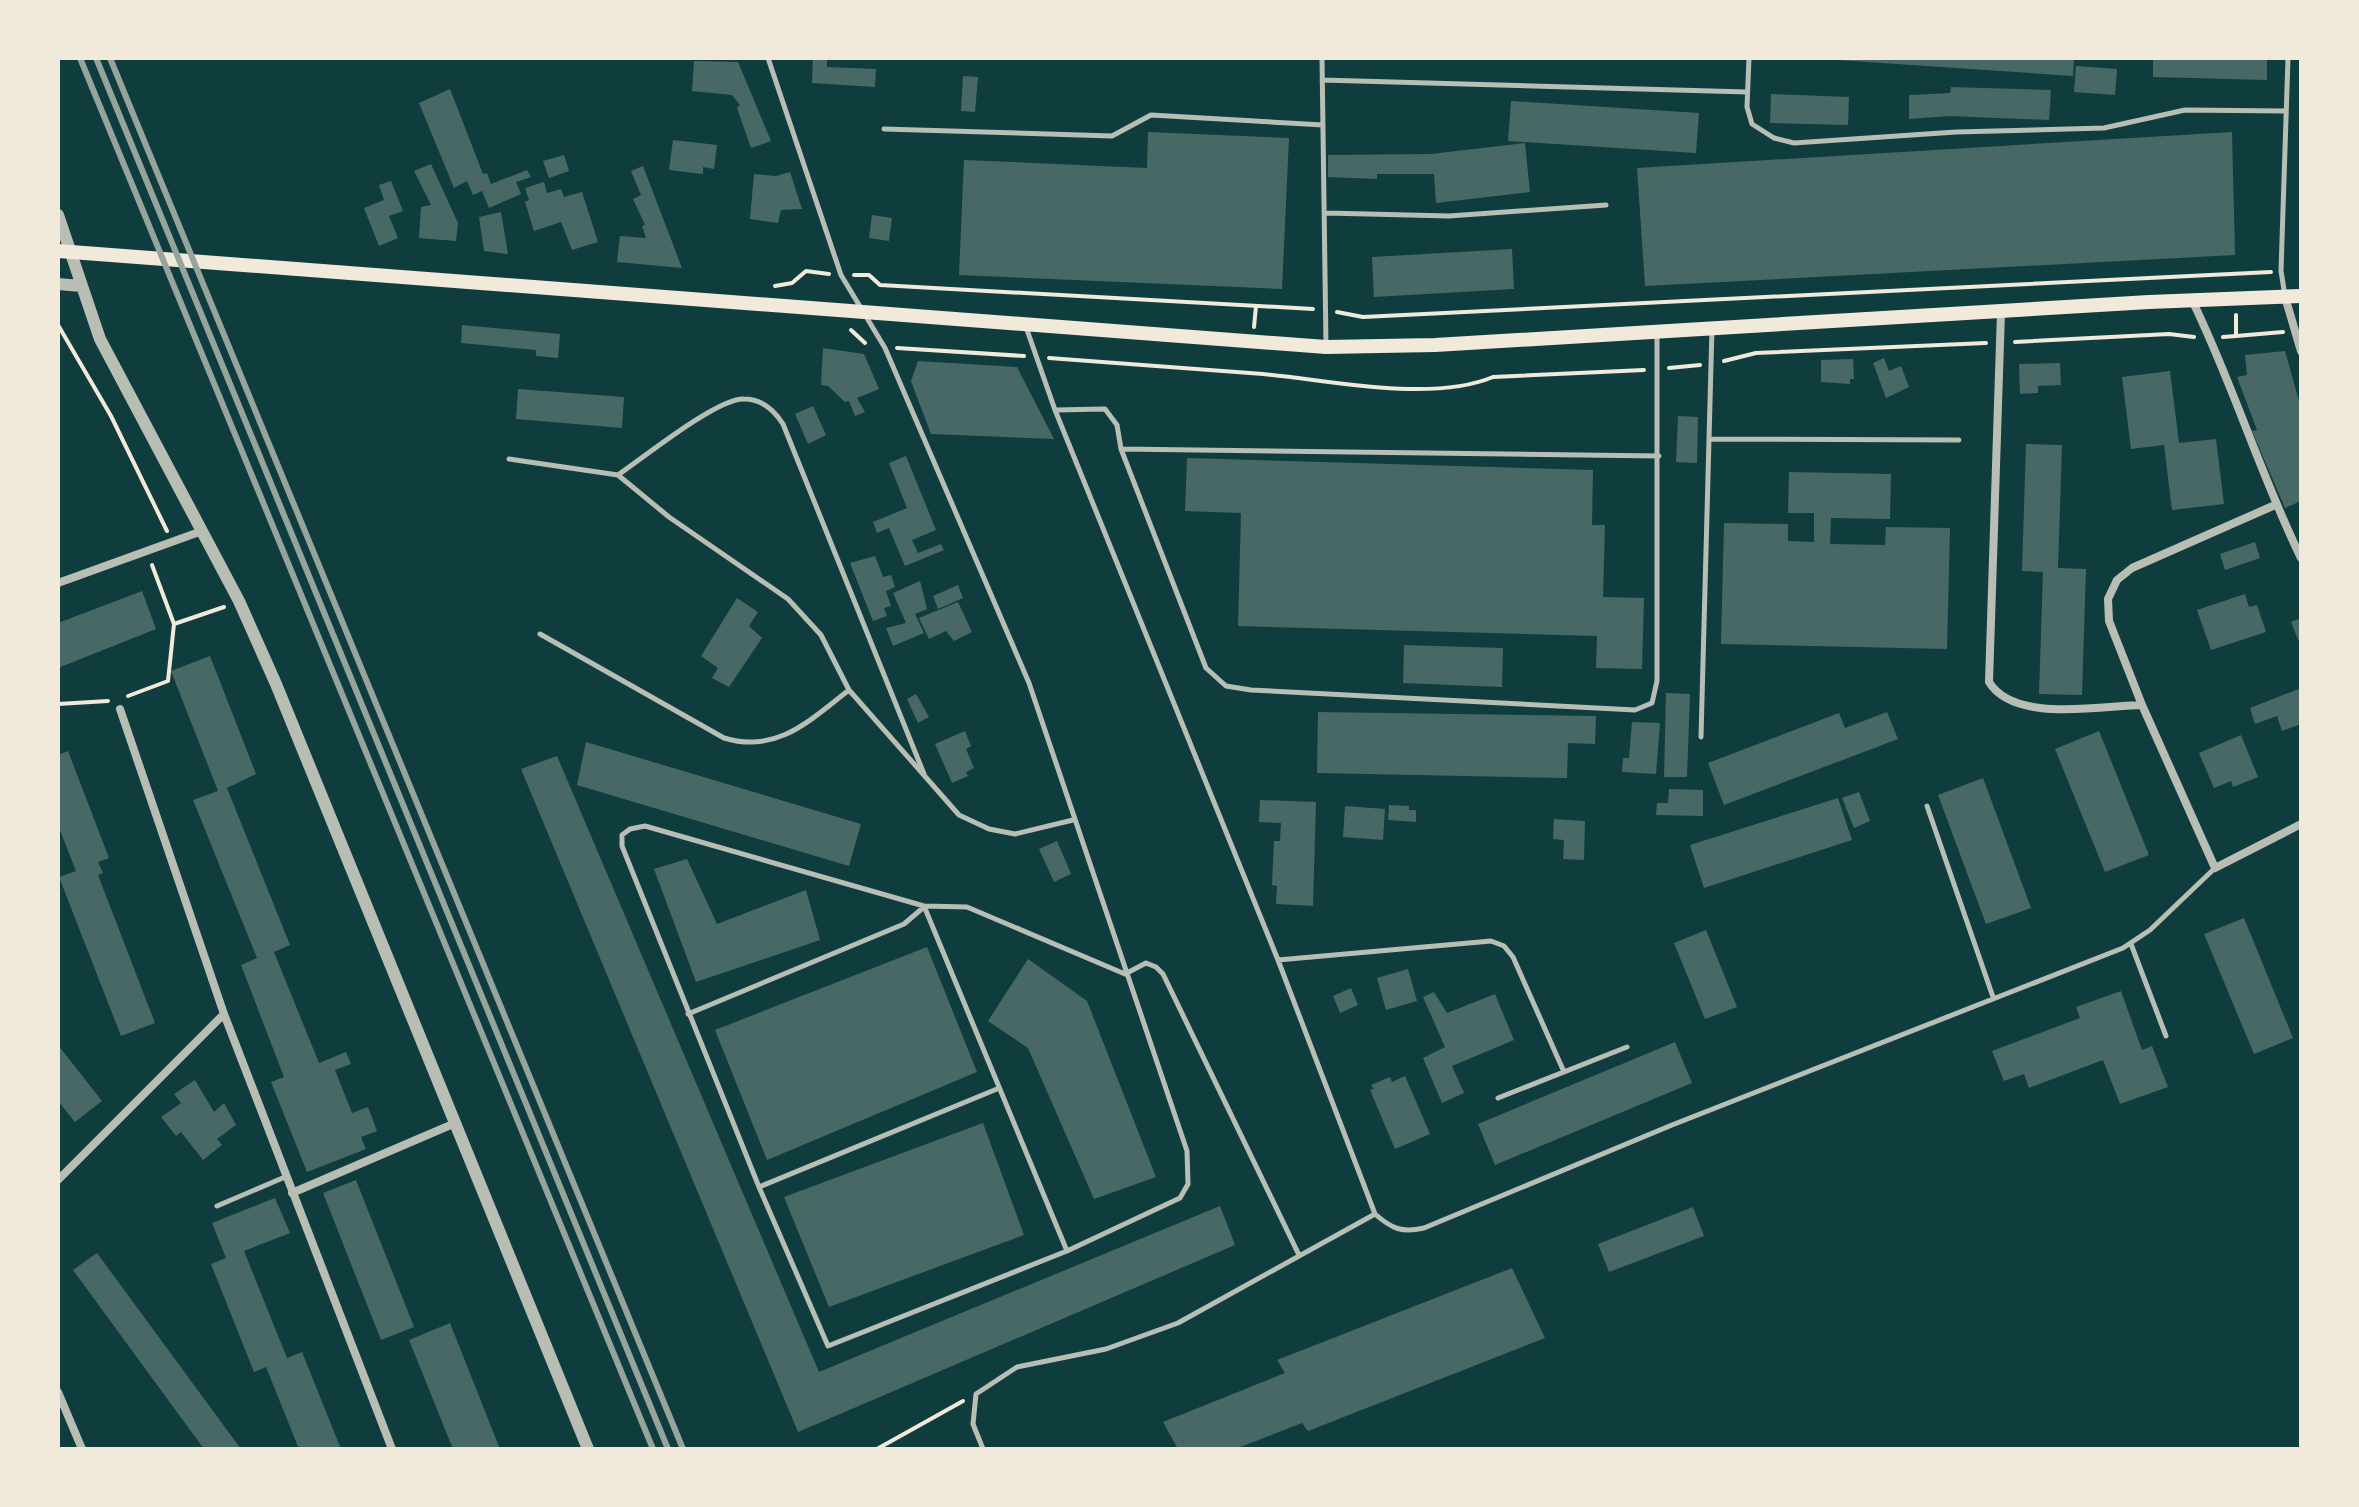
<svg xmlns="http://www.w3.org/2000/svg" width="2359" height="1507" font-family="Commissioner,sans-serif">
<rect width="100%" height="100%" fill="#0f3d3e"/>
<!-- building -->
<path fill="#486865" d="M813,58H827V67L876,69L875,87L812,83Z
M1808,58H2074L2073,76Z
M2153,58H2267V80L2153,77Z
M694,61L738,62L771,141L751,148L737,108L740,105L732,95L692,91Z
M2076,66L2117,69L2115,95L2074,92Z
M963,76L978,77L975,112L961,111Z
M1951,87L2051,90L2049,120L1949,116L1909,119V95L1950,93Z
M450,89L483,174L487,173L491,184L527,170L531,177L516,182L521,194L489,208L482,191L473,195L467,181L454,188L419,103Z
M1771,94L1849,97L1848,125L1770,123Z
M1511,101L1699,113L1696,153L1508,141Z
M1148,132L1289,138L1282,289L959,275L964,160L1147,168Z
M2232,132L2235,255L1645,286L1637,168Z
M673,140L717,145L714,169L703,167V174L669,170Z
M1525,143L1530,192L1436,203L1434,174H1377V179L1328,177V155L1431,154Z
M564,155L569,171L549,178L543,161Z
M431,164L458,223L456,241L419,238L421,207L431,205L414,171Z
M643,166L682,268L617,262L620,236L646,238L642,226L645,225L633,199L641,195L631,171Z
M790,172L802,209L781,210L778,223L750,219L754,174L776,176Z
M391,181L403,211L389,216L398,238L379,246L364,208L384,200L379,185Z
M544,182L547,193L561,189L564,197L582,192L598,242L572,250L561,222L534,231L525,202L529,200L525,188Z
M501,212L508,254L484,251L479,217Z
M872,215L892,218L889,241L869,238Z
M1512,249L1514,289L1374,297L1372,257Z
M462,325L560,334L558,358L536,356V350L461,343Z
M823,348L864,354L879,389L857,398L865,412L855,416L849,401L845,402L828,386L821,385Z
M2285,351L2301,408V501L2285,508L2252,431L2257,430L2237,377L2247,375L2245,355Z
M1884,358L1889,371L1901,366L1909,387L1886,398L1873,363Z
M1853,359L1854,379H1850V384L1821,382V360Z
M918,361L1017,367L1054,439L931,434L911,381Z
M2060,363L2061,385L2038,386V393L2020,394L2019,364Z
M2170,371L2179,443L2216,439L2224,504L2172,510L2164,445L2131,449L2122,377Z
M518,389L624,397L622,428L516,419Z
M813,406L826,435L808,444L795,414Z
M1678,416L1698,417L1697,463L1676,462Z
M2026,444L2062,445L2058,568L2086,569L2082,695L2039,694L2043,572L2022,571Z
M906,456L936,530L912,540L918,553L941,544L944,550L905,566L889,528L877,533L873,522L907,508L889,463Z
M1187,458L1593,470L1592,525H1605L1603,597L1644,598L1642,669L1596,668L1597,636L1238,626L1241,513L1185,511Z
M1789,472L1891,474L1890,519L1831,518L1830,544L1885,545L1886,527L1950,528L1947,649L1721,644L1724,523L1788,524V541L1814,542V513H1788Z
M2255,542L2260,558L2225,570L2220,554Z
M875,556L883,577L891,575L895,587L886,591L891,606L884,608L887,616L873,621L850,563Z
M920,581L927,609L915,614L924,633L893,646L886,628L906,623L893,593Z
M958,585L963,598L938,609L933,596Z
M142,591L156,629L58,668V623Z
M2245,594L2249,607L2257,605L2266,632L2211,650L2197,610Z
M737,598L758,612L749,626L762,638L729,687L712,678L718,668L701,656Z
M958,602L972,632L954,641L946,631L929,639L919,618Z
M2301,618V647L2291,622Z
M1404,645L1503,648L1502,687L1403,683Z
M210,656L256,774L227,788L290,945L274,952L319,1063L346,1052L351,1064L335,1070L352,1113L368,1107L377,1131L361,1137L366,1149L307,1172L271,1082L284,1077L241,965L257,958L193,800L218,791L171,671Z
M2301,688V724L2282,731L2277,716L2255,724L2250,708Z
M1666,693L1690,694L1687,777H1664Z
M916,694L929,717L918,723L907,699Z
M1318,712L1596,716L1595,744L1568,743L1567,778L1317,773Z
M1887,712L1898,739L1724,805L1708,763L1839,713L1845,728Z
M1632,722L1660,723L1656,774L1622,772L1623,758H1629Z
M965,731L971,746L966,749L974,768L966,772L968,776L952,783L935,744Z
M2099,731L2149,855L2105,872L2055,749Z
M2241,735L2258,777L2233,787L2231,781L2214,788L2199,753Z
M586,742L861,824L849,866L577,785Z
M68,751L109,858L98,862L103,873L98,875L155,1023L121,1036L59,877L76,871L58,825V755Z
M557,756L819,1372L1220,1206L1235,1245L798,1432L521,769Z
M1983,778L2031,908L1986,924L1938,795Z
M1669,789L1703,790V816L1656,815L1657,803H1668Z
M1859,792L1870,821L1854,828L1842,798Z
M1838,798L1852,840L1704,888L1690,845Z
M1260,800L1316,802L1313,906L1276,904L1277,886L1272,885L1274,841H1280L1281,823L1259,822Z
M1389,805L1409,806V810H1416V822L1388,820Z
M1345,806L1385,809L1383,840L1343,837Z
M1554,819L1585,821L1584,860L1563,859L1564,840L1553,839Z
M1057,841L1071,874L1054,882L1039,849Z
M687,859L717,924L806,890L820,940L696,982L654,869Z
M2244,918L2293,1038L2254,1054L2204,934Z
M1706,930L1737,1007L1705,1019L1674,943Z
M927,947L977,1072L767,1160L715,1030Z
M1028,959L1087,1001L1156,1177L1094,1199L1028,1048L988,1021Z
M1408,969L1417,1001L1386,1010L1377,978Z
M1351,988L1358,1005L1340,1013L1333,996Z
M2121,991L2142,1050L2152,1046L2168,1087L2120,1104L2103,1060L2029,1088L2024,1074L2004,1081L1992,1051L2080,1018L2076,1007Z
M1434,992L1447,1013L1495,994L1514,1040L1452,1066L1464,1093L1442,1103L1423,1058L1445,1047L1423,997Z
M1675,1042L1692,1083L1495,1165L1478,1124Z
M58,1045L102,1101L75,1122L58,1101Z
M1405,1076L1430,1134L1395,1149L1370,1090L1374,1089L1371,1085L1390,1077L1392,1082Z
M195,1080L214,1112L224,1103L236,1125L217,1139L222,1145L203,1160L181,1132L176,1136L161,1117L181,1103L174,1094Z
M983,1123L1024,1235L829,1307L784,1197Z
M356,1180L414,1327L381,1340L323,1193Z
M275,1198L290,1233L244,1251L287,1358L302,1352L341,1449H299L266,1367L254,1372L211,1264L226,1258L212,1223Z
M1693,1207L1704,1236L1609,1272L1598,1244Z
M97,1253L241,1449H204L73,1270Z
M1512,1268L1545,1338L1308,1431L1302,1423L1235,1449H1178L1163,1422L1285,1373L1277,1360Z
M450,1323L500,1449H453L409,1340Z"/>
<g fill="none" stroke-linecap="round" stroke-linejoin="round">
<!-- path -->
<path stroke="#f1e9da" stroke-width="4" d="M854,275H869L880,285L1313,309
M775,286L792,283L806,271L829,274
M1337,312L1363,317L2271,272
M2236,315V336L2283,332
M58,325L111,416L167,531
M1254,327L1256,306
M851,330L865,343
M2223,337L2236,336
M2015,342L2169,334L2194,337
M897,348L1024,356
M1049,358C1120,363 1191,368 1263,374C1331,380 1430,403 1493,377L1644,370
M1724,361L1756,353L1986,343
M1669,368L1700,365
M174,624L224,607
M128,696L168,681L174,624L152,565
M58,704L108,701
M877,1449L963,1401"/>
<!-- service -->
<path stroke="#b8beb3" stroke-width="5" d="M768,58L841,275L885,348L1029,683L1187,1151L1188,1184L1180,1198L1067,1251L924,906
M1322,58L1326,346
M1749,58L1747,107L1752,124L1774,138L1794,143L1956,132L2104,128L2185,110L2286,111
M1322,80L1747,92
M884,129L1112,136L1151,115L1323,125
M1326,213L1449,216L1606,205
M2285,296L2281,271L2288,58
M1055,410L1105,409L1117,425L1121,449L1206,668L1226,686L1251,690L1635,710L1652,703L1657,681V332
M1711,439L1959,440
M1121,449L1659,456
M509,459L618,475L669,517L788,599L821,635L849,690L959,815L989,829L1015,834L1073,820
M618,475C643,458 717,398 744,399C762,399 774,410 783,424L924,774
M540,634L724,738C777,754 809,721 849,690
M1701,737L1712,328
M1927,806L1993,997
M2131,944L2166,1036
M1278,960L1491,941L1504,946L1513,957L1564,1072
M1125,974L1146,963L1156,967L1163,974L1299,1255
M688,1014L904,924L924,907
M1498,1098L1627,1047
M759,1187L997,1089
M217,1206L285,1177
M1375,1214C1392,1229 1402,1233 1424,1228L1672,1125L2123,948L2150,930L2215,868
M1067,1251L828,1346L759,1187L622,846V835L630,829L645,826L924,906L967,907L1125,974
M983,1449L973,1424L976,1394L1017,1367L1106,1349L1178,1323L1375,1214L1278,960L1055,410L1026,327"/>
<!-- minor -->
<path stroke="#b8beb3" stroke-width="8" d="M2285,297L2301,351
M2192,300C2233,384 2260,474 2301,558
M2001,312L1989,682C2014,723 2099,706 2142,705
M2275,505L2132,568L2117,580L2108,599L2109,621L2142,705L2215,868L2301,824
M58,583L202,531
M120,709L224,1014L392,1449
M58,1180L224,1014
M292,1193L453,1124
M58,1392L82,1449"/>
<!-- tertiary -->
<path stroke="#b8beb3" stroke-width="12" d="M58,215L100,339L239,601L276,684L588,1449
M58,284L81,286"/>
<!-- secondary -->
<path stroke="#f1e9da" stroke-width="14" d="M58,251L1326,347L1435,345L2149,302L2301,296"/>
<!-- rail -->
<path stroke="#97a49c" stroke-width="6" d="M80,58L653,1449
M96,58L668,1449
M110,58L683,1449"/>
</g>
<!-- border -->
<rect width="2359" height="1507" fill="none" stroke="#f1e9da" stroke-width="120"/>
</svg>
